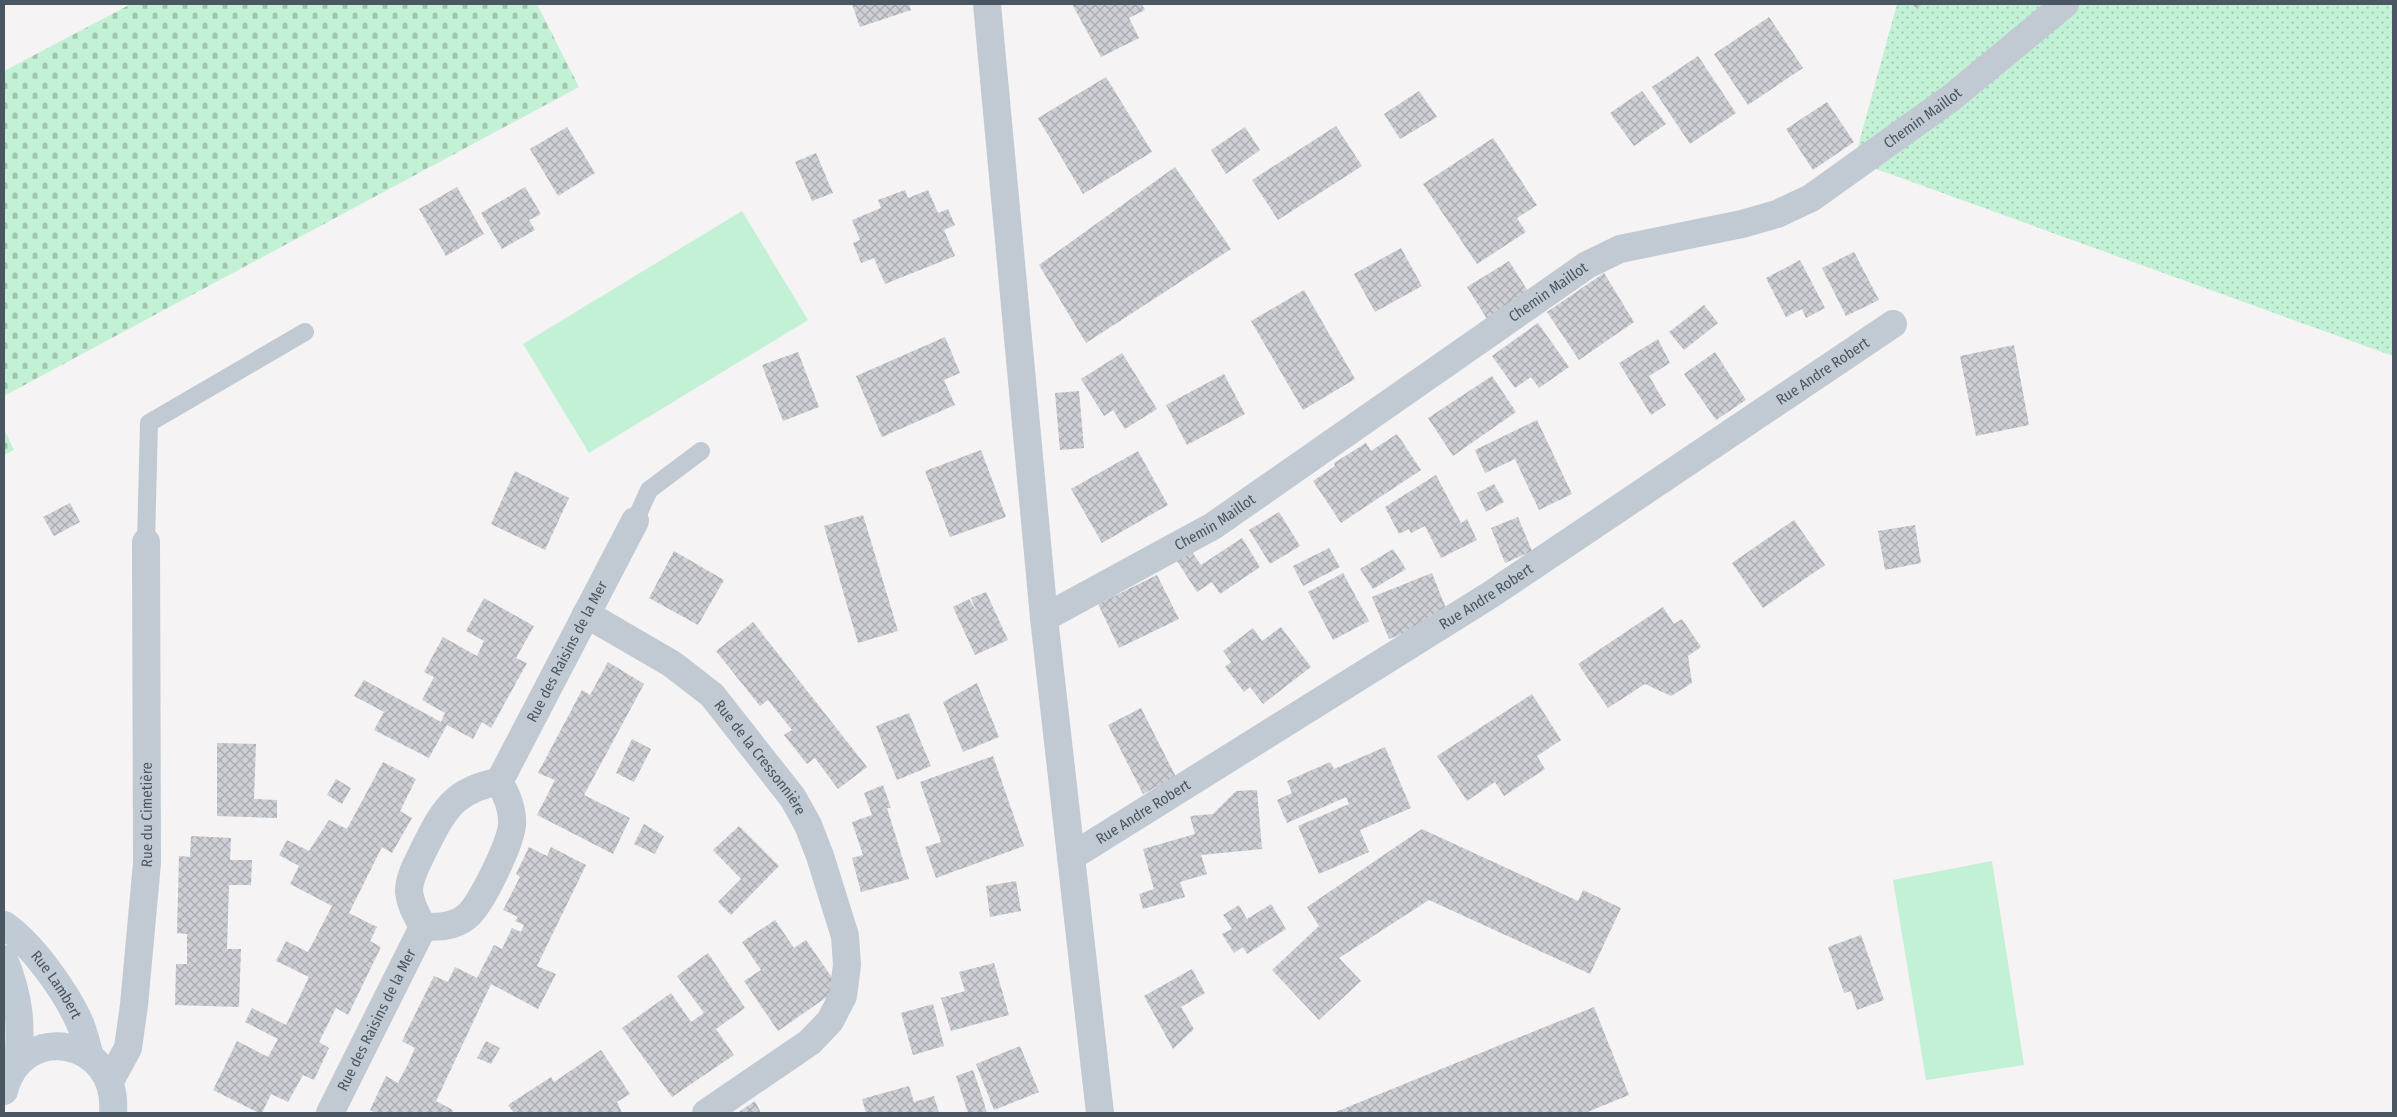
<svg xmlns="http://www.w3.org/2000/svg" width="2397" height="1117" font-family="'Fira Sans Condensed',sans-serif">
<defs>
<pattern id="grass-dots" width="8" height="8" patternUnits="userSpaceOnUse" patternTransform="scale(1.25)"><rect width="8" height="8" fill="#c3f1d5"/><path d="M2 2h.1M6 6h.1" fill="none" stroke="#a0c6b0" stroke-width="1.8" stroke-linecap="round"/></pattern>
<pattern id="cemetery-stones" width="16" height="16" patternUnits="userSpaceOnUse" patternTransform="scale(1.25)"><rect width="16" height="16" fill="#c3f1d5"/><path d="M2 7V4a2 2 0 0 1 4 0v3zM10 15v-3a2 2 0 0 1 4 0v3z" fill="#a0c6b0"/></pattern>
<pattern id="building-cross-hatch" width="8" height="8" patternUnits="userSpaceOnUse" patternTransform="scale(1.25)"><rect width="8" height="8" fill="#cdcfd5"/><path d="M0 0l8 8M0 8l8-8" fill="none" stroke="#a8abb0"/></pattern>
</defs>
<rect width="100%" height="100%" fill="#f5f3f3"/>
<!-- grass -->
<path fill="url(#grass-dots)" d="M1897,4H2393V356L1854,161Z"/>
<!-- cemetery -->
<path fill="url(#cemetery-stones)" d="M131,4H537L579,87L4,396V71Z
M4,429L14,450L4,455Z"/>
<!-- pitch -->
<path fill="#c3f1d5" d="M742,211L808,320L589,453L523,344Z
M1992,861L2024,1065L1926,1080L1893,880Z"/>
<!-- building -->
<path fill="url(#building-cross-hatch)" d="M852,4H909L911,10L860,27Z
M1072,4H1142L1145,10L1129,18L1139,38L1101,57Z
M1912,4H1922L1917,9Z
M1769,17L1803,68L1748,105L1714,54Z
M1698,56L1736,113L1690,144L1652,87Z
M1106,77L1152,152L1083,194L1038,118Z
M1419,91L1437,117L1400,139L1384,114Z
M1642,91L1666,124L1634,146L1610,113Z
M1827,102L1854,142L1813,170L1786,129Z
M1336,126L1362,166L1278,220L1252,180Z
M567,127L595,173L558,196L530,149Z
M1245,127L1260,150L1226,174L1211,150Z
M1493,138L1537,205L1517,218L1526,232L1477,264L1423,184Z
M816,153L833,193L812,201L795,162Z
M1175,167L1231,249L1086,343L1039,265Z
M457,187L484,234L446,256L419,209Z
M525,187L541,214L529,220L535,230L502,249L481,213Z
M905,190L908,198L928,190L938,213L948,209L955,225L944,230L955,256L885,284L874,258L861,263L853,243L860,240L852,220L881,208L878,200Z
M1401,248L1422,286L1375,312L1354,274Z
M1854,252L1879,300L1846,316L1822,268Z
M1800,260L1825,308L1806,318L1802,309L1786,317L1766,278Z
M1509,261L1531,296L1489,322L1467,287Z
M1604,273L1634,322L1579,360L1547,312Z
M1304,290L1355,379L1303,410L1251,321Z
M1704,305L1718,323L1684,350L1669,332Z
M1538,323L1569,367L1539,388L1531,377L1515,388L1492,356Z
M945,337L960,373L944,380L955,405L882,437L856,376Z
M1658,339L1670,363L1649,376L1666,405L1651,415L1619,363Z
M2014,345L2029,425L1976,436L1960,356Z
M798,352L819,407L783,421L762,365Z
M1715,352L1746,400L1716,420L1684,374Z
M1122,353L1157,409L1125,429L1113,410L1104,416L1081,379Z
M1224,374L1245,414L1187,445L1166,405Z
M1492,376L1516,412L1453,456L1428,418Z
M1079,391L1084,448L1060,450L1055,393Z
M1537,420L1572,494L1539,510L1515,459L1485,473L1475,450Z
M1397,434L1421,470L1341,523L1313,481L1335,466L1334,463L1366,443L1371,451Z
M981,450L1006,517L950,537L925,471Z
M1138,451L1168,505L1102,543L1071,489Z
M515,471L569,498L545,550L491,524Z
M1436,475L1461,523L1467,519L1477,540L1441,558L1425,526L1411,533L1409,529L1399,534L1385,507Z
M1494,484L1504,502L1486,512L1477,493Z
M70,503L80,522L54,536L43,517Z
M1279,512L1300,546L1270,564L1249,530Z
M863,515L898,631L858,643L824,526Z
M1518,517L1532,551L1505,563L1491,528Z
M1794,520L1825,565L1763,608L1732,563Z
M1915,525L1921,563L1885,570L1878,531Z
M1242,538L1260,567L1220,594L1212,582L1197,592L1175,558L1190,549L1201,565Z
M1329,548L1340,567L1303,586L1293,566Z
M1393,549L1406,569L1373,589L1360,569Z
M674,551L724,580L698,625L649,598Z
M1343,573L1369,621L1333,640L1308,592Z
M1432,573L1449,616L1389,639L1372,597Z
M1157,575L1179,619L1119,648L1098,604Z
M986,592L1008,640L975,655L953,607L969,599L977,612L971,598Z
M484,598L534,626L516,658L527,663L491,728L482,722L473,739L447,725L429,758L374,730L384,712L354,696L364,680L441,722L445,713L422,700L434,677L424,672L443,637L477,656L484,641L466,631Z
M1663,607L1674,624L1682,619L1701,647L1688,656L1692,683L1671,696L1645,684L1608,708L1578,664Z
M753,622L867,767L838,789L815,758L807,764L784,735L792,730L768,700L760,706L716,651Z
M1281,627L1311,667L1263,704L1250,687L1244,692L1225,667L1231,662L1223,651L1253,628L1262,641Z
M608,662L644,684L584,795L630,818L613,854L537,815L555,780L538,773L582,690L590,695Z
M977,683L999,737L963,752L943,702Z
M1532,694L1561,740L1537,756L1545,769L1504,796L1495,782L1467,801L1437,756Z
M1141,708L1176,777L1143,794L1108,725Z
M909,713L931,766L897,780L876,726Z
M632,739L651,749L634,782L616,773Z
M217,743L256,744L254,799L277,800V818L217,816Z
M1385,747L1411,808L1360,830L1369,852L1319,874L1298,826L1349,804L1346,797L1287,823L1277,800L1292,793L1287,781L1330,762L1334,769Z
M993,756L1024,846L936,878L925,847L941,842L920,782Z
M383,762L416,779L400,811L412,818L392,853L382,847L349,913L377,927L370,941L381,947L348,1015L336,1008L319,1042L329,1048L314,1080L303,1075L288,1102L271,1094L262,1113H259L213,1090L237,1041L268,1057L278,1039L245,1022L252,1008L286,1025L309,977L276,961L286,941L308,952L332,906L290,884L299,866L279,855L287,840L309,851L329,820L347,829Z
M336,779L351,788L342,804L327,795Z
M883,785L891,808H887L909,879L861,892L852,858L863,855L852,822L872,815L864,793Z
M1257,790L1262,849L1201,855L1207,874L1180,882L1185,897L1143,909L1139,894L1154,889L1143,849L1195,834L1190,816L1213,814L1236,791Z
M644,824L664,836L655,854L634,844Z
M739,826L779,866L731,915L718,902L741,879L713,850Z
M1422,829L1578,901L1583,890L1621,908L1590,974L1429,900L1339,958L1361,981L1319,1020L1272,970L1319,926L1307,907Z
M191,836L231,838L230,860H252L251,885H229L227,949H241L239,1007L175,1005L176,964H187V934L177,933L179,856L190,857Z
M529,847L547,856L551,847L586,865L537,966L556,974L538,1009L491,984L436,1101L453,1110L452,1113H376L370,1110L386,1076L398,1083L409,1062L415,1048L402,1041L434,976L448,982L455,967L477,978L494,945L502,949L512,928L521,932L524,925L515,921L518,917L503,910L520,877L516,874Z
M1016,881L1021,911L990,917L986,886Z
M1271,904L1286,929L1247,954L1243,947L1234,953L1222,934L1232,929L1223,915L1239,905L1247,919Z
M775,920L794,948L806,940L833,979L837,990L778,1031L744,981L761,970L742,942Z
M1861,935L1884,1000L1857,1010L1851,991L1844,993L1828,947Z
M708,953L745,1008L716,1029L734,1055L672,1097L622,1028L671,993L691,1022L704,1013L677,976Z
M994,963L1009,1015L951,1031L941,998L965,991L959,972Z
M1192,969L1205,993L1181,1007L1194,1029L1173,1049L1144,996Z
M933,1004L944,1046L913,1055L901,1013Z
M1594,1007L1629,1095L1585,1113H1333Z
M486,1041L500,1048L491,1064L477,1058Z
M1020,1046L1039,1092L994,1110L976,1064Z
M601,1050L630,1094L617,1102L622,1113H514L508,1105L551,1077L554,1082Z
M973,1070L981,1093L987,1113H968L956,1076Z
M909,1086L914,1102L934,1096L939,1113H866L862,1099Z
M755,1101L761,1113H737Z"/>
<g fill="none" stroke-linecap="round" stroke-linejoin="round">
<!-- lane -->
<path stroke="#c1cad2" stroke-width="18" d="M635,521L649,490L701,451
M146,542L149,423L305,332"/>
<!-- street -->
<g stroke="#c1cad2" stroke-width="28">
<path d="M987,4L1044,618L1100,1113"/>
<path id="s1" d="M586,614L672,664L712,695L793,798L808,825L820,856L845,936L847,965L843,996L830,1021L810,1042L706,1113"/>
<path id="s2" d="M1044,618L1213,526L1587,265L1620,249L1742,224L1777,214L1811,198L1951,98L2065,4"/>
<path id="s3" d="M1071,857L1490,595L1893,324"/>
<path d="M423,927C438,927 454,927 466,917C481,906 510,844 512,825C513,810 507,795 499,782"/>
<path id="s4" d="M110,1081L128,1048L134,1005L147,863L146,542"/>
<path id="s5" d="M330,1113L423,927C417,916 410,904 409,891C409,877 417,864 423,851C442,813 453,789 499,782L635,521"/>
</g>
<!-- secondary -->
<g stroke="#c1cbd6" stroke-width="28">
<path id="s6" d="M4,925C31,943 64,989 78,1019C84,1030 86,1044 90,1056"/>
<path d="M4,959C19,997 22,1022 18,1062"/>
<path d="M4,1091C21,1021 119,1037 113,1113"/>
</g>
</g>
<g text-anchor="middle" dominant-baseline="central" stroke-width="4" stroke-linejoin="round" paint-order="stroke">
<!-- street labels -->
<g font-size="15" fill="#4a5661" stroke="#fff">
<text stroke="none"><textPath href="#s2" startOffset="1021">Chemin Maillot</textPath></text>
<text stroke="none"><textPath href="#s2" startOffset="601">Chemin Maillot</textPath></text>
<text stroke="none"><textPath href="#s3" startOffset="895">Rue Andre Robert</textPath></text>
<text stroke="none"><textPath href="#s2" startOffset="196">Chemin Maillot</textPath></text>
<text stroke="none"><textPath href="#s3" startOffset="490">Rue Andre Robert</textPath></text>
<text stroke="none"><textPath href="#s5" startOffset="545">Rue des Raisins de la Mer</textPath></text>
<text stroke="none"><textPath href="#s1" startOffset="229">Rue de la Cressonnière</textPath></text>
<text stroke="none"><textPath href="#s3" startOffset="85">Rue Andre Robert</textPath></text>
<text stroke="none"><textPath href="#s4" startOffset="272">Rue du Cimetière</textPath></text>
<text stroke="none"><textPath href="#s6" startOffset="80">Rue Lambert</textPath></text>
<text stroke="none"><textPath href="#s5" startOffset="104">Rue des Raisins de la Mer</textPath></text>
</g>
</g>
<!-- border -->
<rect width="2397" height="1117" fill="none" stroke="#4a5661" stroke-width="10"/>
</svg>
